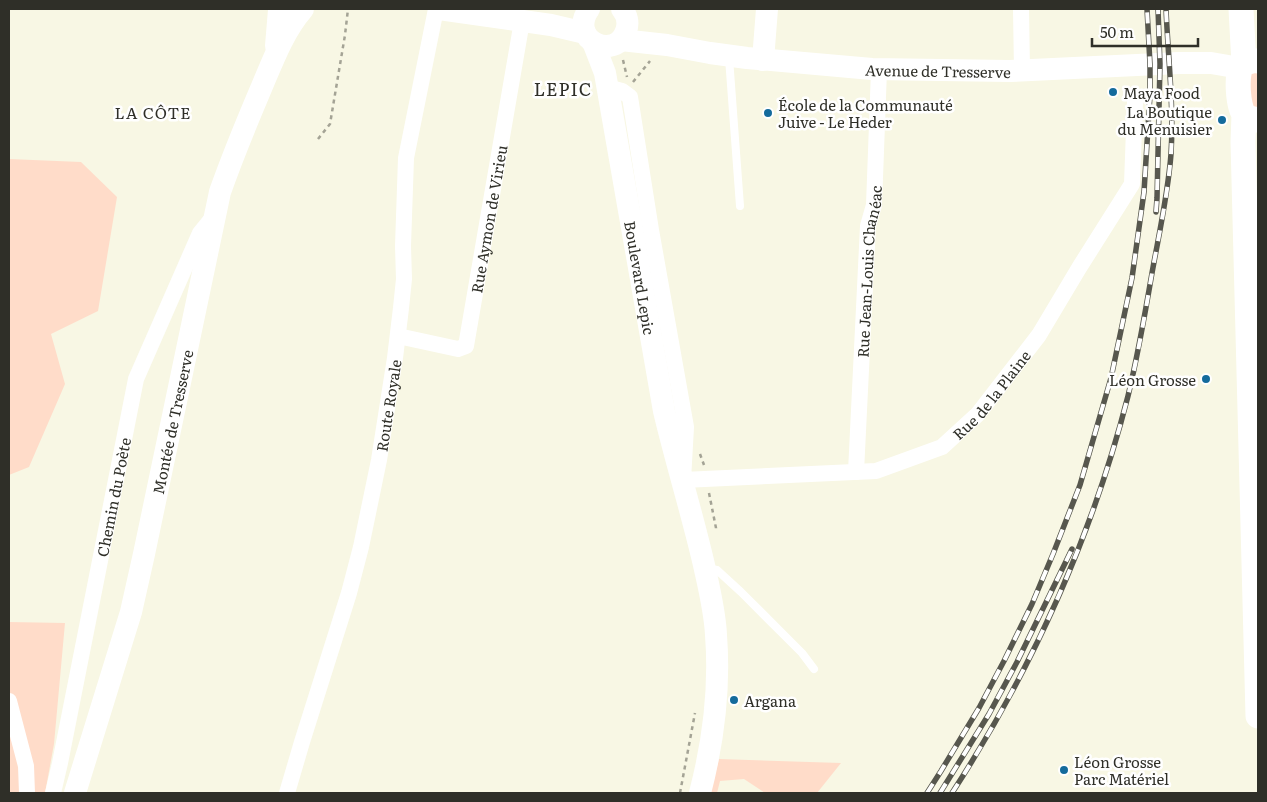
<svg xmlns="http://www.w3.org/2000/svg" width="1267" height="802" font-family="Literata,serif">
<rect width="100%" height="100%" fill="#f8f7e4"/>
<!-- green -->
<path fill="#ffdcc9" d="M1258,68V112H1252L1245,72Z
M9,159L81,162L117,197L98,311L51,334L65,384L29,467L9,475Z
M9,622L65,623L54,744L45,793H9Z
M719,759L841,763L817,793H765L744,779L720,781L717,793H710Z"/>
<g fill="none" stroke-linecap="round" stroke-linejoin="round">
<!-- path -->
<path stroke="#a4a395" stroke-width="2.5" stroke-dasharray="4 4" stroke-linecap="butt" d="M623,60L627,77
M633,82L650,61
M318,139L330,124L345,35L348,9
M700,454L704,465
M709,493L716,528V531
M680,793L695,713"/>
<!-- lane -->
<path stroke="#fff" stroke-width="8" d="M729,58L740,206
M706,568L717,570L741,592L802,653L814,669"/>
<!-- street -->
<g stroke="#fff" stroke-width="16">
<path d="M1021,9L1022,71"/>
<path id="s1" d="M607,87L622,91L630,97L651,230L686,427L683,480L876,471L942,447L978,414L1039,335L1079,268L1132,184L1135,102"/>
<path id="s2" d="M398,336L458,349L466,346L522,21"/>
<path id="s3" d="M856,472L868,226L874,205L879,70"/>
<path d="M9,701L26,766L27,793"/>
<path id="s4" d="M53,793L60,763L136,379L200,233L213,217"/>
<path id="s5" d="M287,793L302,742L349,593L361,547L379,460L395,358L401,308L404,279L403,246L406,158L436,9"/>
</g>
<!-- secondary -->
<g stroke="#fff" stroke-width="22">
<path d="M439,9L551,25L585,33"/>
<path d="M589,9C567,40 616,62 626,31C629,23 627,15 622,9"/>
<path id="s6" d="M621,40L667,45L710,53L747,58L872,69L1010,71L1179,63H1211L1240,68"/>
<path id="s7" d="M593,42L605,73L664,411C676,462 692,513 704,565C709,588 715,612 716,635C720,687 713,743 700,793"/>
<path d="M276,46L279,10"/>
<path d="M763,60L767,9"/>
<path id="s8" d="M75,793L131,612L144,554L220,192C232,158 246,124 260,91C272,63 283,32 303,9"/>
</g>
<!-- primary -->
<path stroke="#fff" stroke-width="25" d="M1241,9L1244,64
M1258,61C1252,60 1244,62 1241,68C1236,75 1238,107 1244,114C1247,118 1253,119 1258,120
M1244,114L1243,142L1258,716"/>
<!-- rail casing -->
<g stroke="#57574e" stroke-width="5.5">
<path id="rail" d="M1156,212L1157,198L1160,64L1158,9
M927,793L941,771L979,708L1004,661L1032,604L1053,554L1080,485L1111,378L1132,278L1144,192L1150,95V64L1147,9
M940,793L989,714L1017,662L1072,549
M952,793C1031,671 1092,537 1128,396C1138,355 1145,314 1152,273C1159,234 1168,194 1171,154C1174,106 1168,57 1166,9"/>
</g>
<!-- rail -->
<use href="#rail" stroke="#fff" stroke-width="4" stroke-dasharray="11" stroke-linecap="butt"/>
</g>
<!-- markers -->
<g fill="#146b9c" stroke="#fff" stroke-width="2">
<circle cx="1113" cy="92" r="5"/>
<circle cx="768" cy="113" r="5"/>
<circle cx="1222" cy="120" r="5"/>
<circle cx="1206" cy="379" r="5"/>
<circle cx="734" cy="700" r="5"/>
<circle cx="1064" cy="770" r="5"/>
</g>
<g text-anchor="middle" dominant-baseline="central" stroke-width="5" stroke-linejoin="round" paint-order="stroke">
<!-- street labels -->
<g font-size="15" fill="#2f2f28" stroke="#fff">
<text stroke="none"><textPath href="#s6" startOffset="319">Avenue de Tresserve</textPath></text>
<text stroke="none"><textPath href="#s2" startOffset="199">Rue Aymon de Virieu</textPath></text>
<text stroke="none"><textPath href="#s3" startOffset="201">Rue Jean-Louis Chanéac</textPath></text>
<text stroke="none"><textPath href="#s7" startOffset="241">Boulevard Lepic</textPath></text>
<text stroke="none"><textPath href="#s1" startOffset="749">Rue de la Plaine</textPath></text>
<text stroke="none"><textPath href="#s5" startOffset="401">Route Royale</textPath></text>
<text stroke="none"><textPath href="#s8" startOffset="384">Montée de Tresserve</textPath></text>
<text stroke="none"><textPath href="#s4" startOffset="302">Chemin du Poète</textPath></text>
</g>
<!-- poi labels -->
<g font-size="15" fill="#2f2f28" stroke="#fff" text-anchor="start">
<text x="1123" y="92">Maya Food</text>
<text x="778" y="104">École de la Communauté<tspan x="778" dy="17">Juive - Le Heder</tspan></text>
<text x="1212" y="111" text-anchor="end">La Boutique<tspan x="1212" dy="17">du Menuisier</tspan></text>
<text x="1196" y="379" text-anchor="end">Léon Grosse</text>
<text x="744" y="700">Argana</text>
<text x="1074" y="761">Léon Grosse<tspan x="1074" dy="17">Parc Matériel</tspan></text>
</g>
<!-- neighbourhood labels -->
<g font-size="16" letter-spacing="1" fill="#2f2f28" stroke="#fff">
<text x="153" y="112">LA CÔTE</text>
</g>
<!-- quarter labels -->
<g font-size="18" letter-spacing="1" fill="#2f2f28" stroke="#fff">
<text x="563" y="88">LEPIC</text>
</g>
</g>
<!-- border -->
<rect width="1267" height="802" fill="none" stroke="#2f2f28" stroke-width="20"/>
<!-- scale -->
<path d="M1092 38v8h106v-8" fill="none" stroke="#2f2f28" stroke-width="2.5"/>
<text x="1100" y="38" font-size="15" fill="#2f2f28" stroke="#ffffff" stroke-width="4" paint-order="stroke">50 m</text>
</svg>
